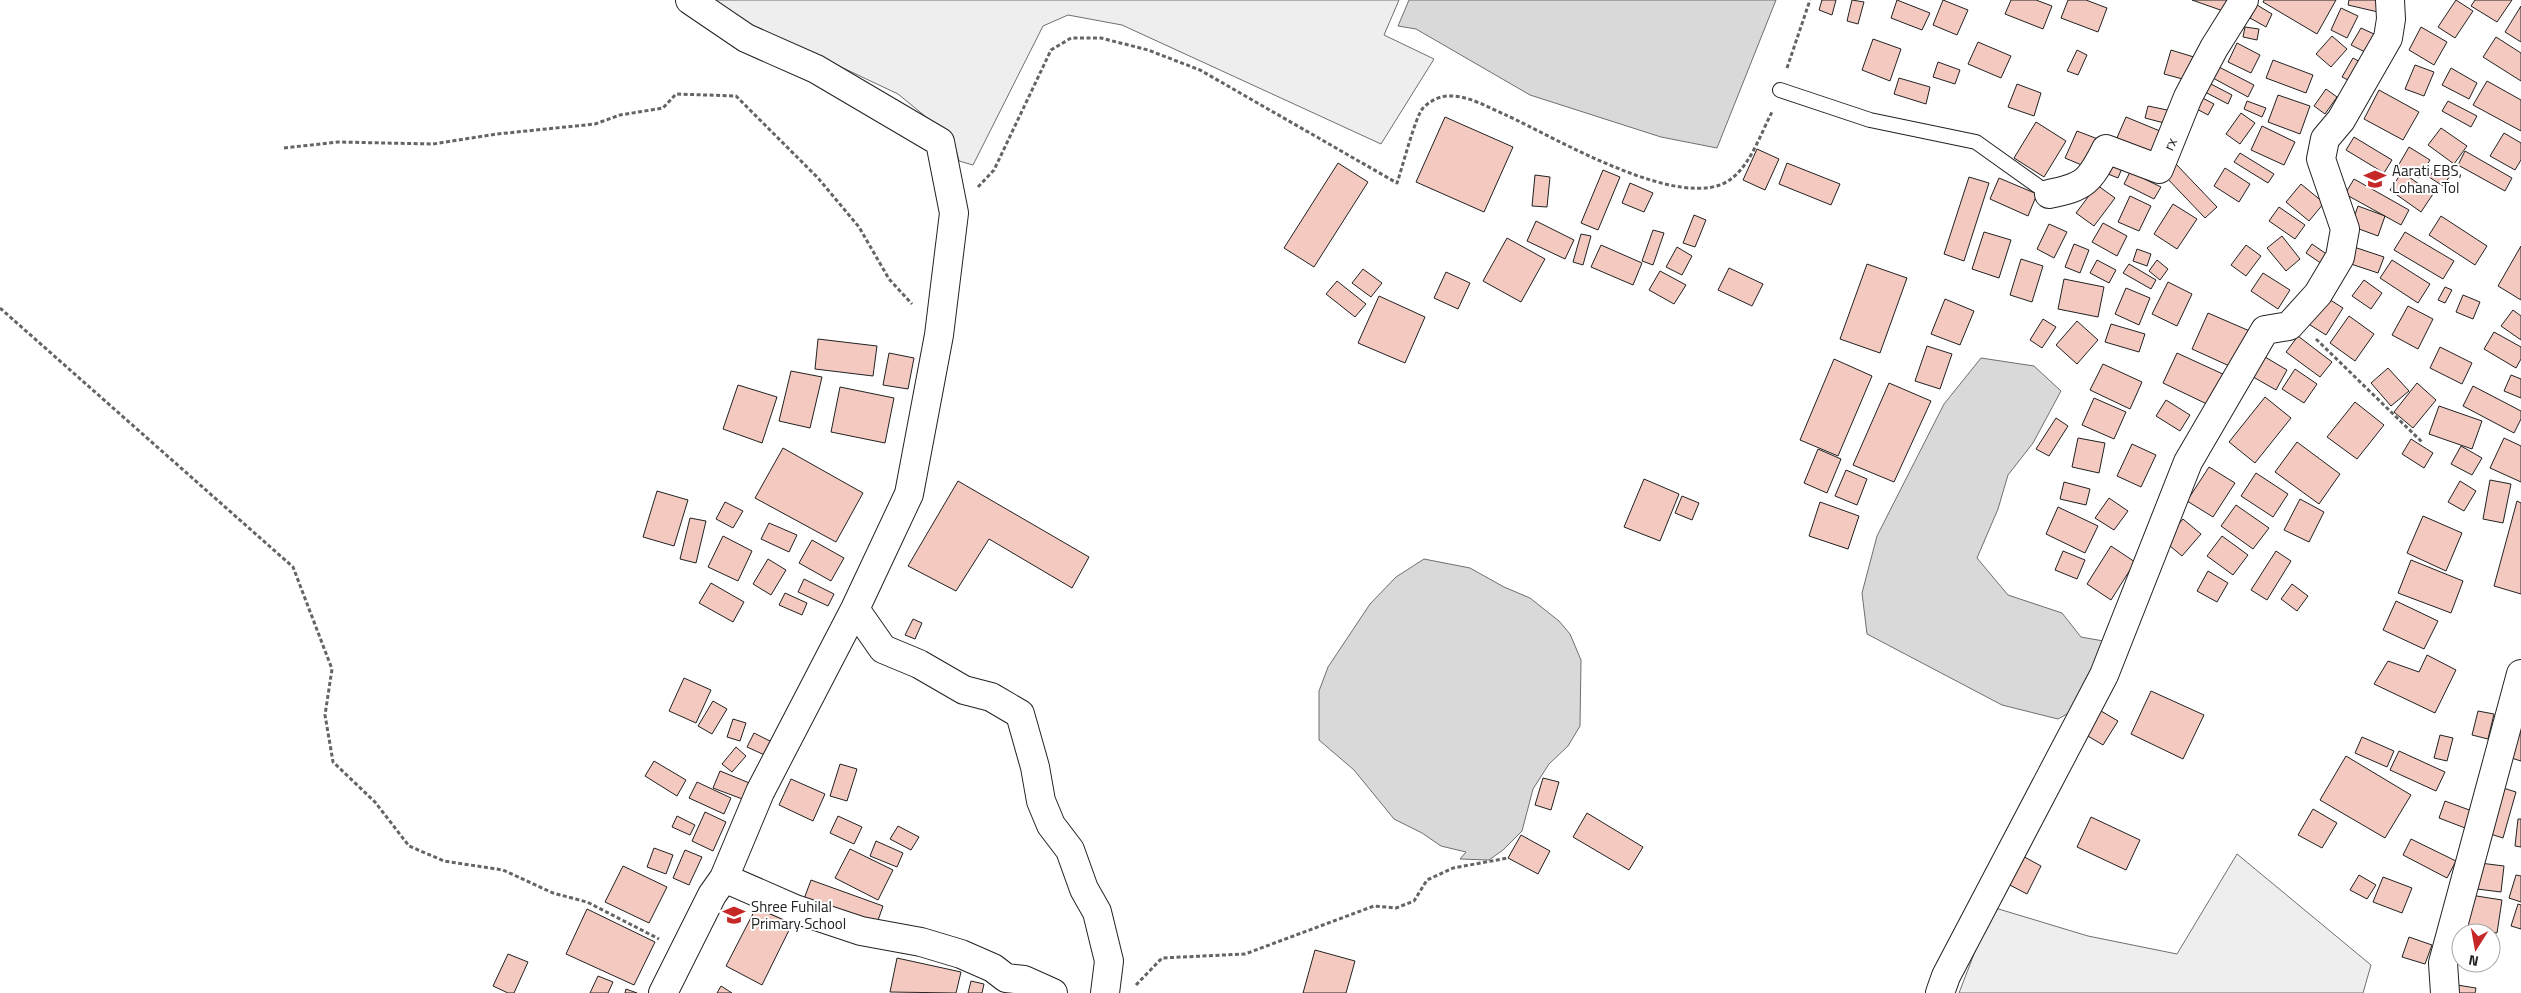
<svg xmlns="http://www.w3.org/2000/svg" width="2521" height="993" font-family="'Titillium Web',sans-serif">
<rect width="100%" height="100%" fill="#fff"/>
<!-- green -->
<path fill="#eee" stroke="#6f6f6f" d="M715,0H1399L1384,35L1434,59L1381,144L1122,25L1068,15L1043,26L973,165L959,161L953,139L898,94L725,12Z
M2237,854L2371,965L2363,993H1959L1992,907L2088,936L2177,954Z"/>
<!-- water -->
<path fill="#d9d9d9" stroke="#6f6f6f" d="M1409,0H1776L1717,148L1661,137L1530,95L1416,29L1398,26Z
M1981,358L2034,366L2061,391L2033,443L2008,475L1998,509L1977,558L2008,595L2062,613L2081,637L2109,642L2076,709L2058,719L2002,705L1867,634L1862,593L1877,536L1944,404Z
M1424,559L1470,568L1504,587L1530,598L1559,621L1570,634L1581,660L1580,726L1568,746L1549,764L1533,789L1522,831L1503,850L1489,860L1460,859L1466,852L1441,846L1422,833L1394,819L1354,770L1319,740V691L1328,667L1370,604L1396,577Z"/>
<!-- building -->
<path fill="#f3c9c0" stroke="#222" d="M1822,0H1836L1832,15L1819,10Z
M1852,0L1864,2L1858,24L1847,21Z
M1897,0L1930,13L1922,30L1891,18Z
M1943,0L1968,10L1957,35L1933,25Z
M2011,0H2036L2052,6L2043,29L2005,14Z
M2068,0H2086L2107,8L2098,32L2061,18Z
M2192,0H2230L2226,12Z
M2264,0H2336L2317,34L2263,2Z
M2349,0H2381L2378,12L2348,5Z
M2456,0L2473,11L2455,38L2438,27Z
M2475,0H2512L2497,22L2471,6Z
M2257,5L2272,14L2266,27L2250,18Z
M2521,6V42L2505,32Z
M2341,8L2358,16L2347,38L2331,30Z
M2245,27L2259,29L2257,40L2243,37Z
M2421,27L2447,42L2434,65L2409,50Z
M2361,28L2374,34L2365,52L2351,45Z
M2332,36L2347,49L2331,67L2316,54Z
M2496,37L2521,53V81L2483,57Z
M1873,39L1901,49L1890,81L1862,70Z
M1978,42L2011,56L2001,78L1968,64Z
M2237,43L2260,55L2251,73L2228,62Z
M2077,50L2087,55L2078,75L2067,71Z
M2171,50L2197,58L2190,81L2164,74Z
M2353,58L2364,64L2354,83L2342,77Z
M2273,60L2313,75L2306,93L2266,78Z
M1938,62L1960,70L1955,84L1933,77Z
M2415,65L2434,72L2424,96L2405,89Z
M2219,67L2254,85L2248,97L2213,78Z
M2451,68L2477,83L2469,99L2442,85Z
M1899,78L1930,87L1926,104L1894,94Z
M2487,81L2521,100V131L2473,105Z
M2209,83L2232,95L2228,104L2205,92Z
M2017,84L2041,93L2034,116L2008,107Z
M2326,89L2337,97L2325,114L2314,106Z
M2379,90L2419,112L2403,140L2364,119Z
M2278,95L2310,106L2300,134L2268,122Z
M2199,96L2214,104L2208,115L2193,107Z
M2247,101L2266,108L2262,117L2244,109Z
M2448,101L2477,116L2471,127L2442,111Z
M2148,106L2172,111L2168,124L2145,118Z
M2241,113L2255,123L2240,144L2226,134Z
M1445,117L1513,147L1484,212L1416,182Z
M2126,117L2160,131L2148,161L2113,147Z
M2036,122L2066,141L2044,177L2014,158Z
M2262,126L2295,142L2284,165L2251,150Z
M2441,128L2467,146L2454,164L2428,145Z
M2077,131L2103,141L2091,169L2065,158Z
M2504,133L2521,143V160L2515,170L2490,156Z
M2354,137L2392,160L2384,173L2346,150Z
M2409,147L2430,160L2419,178L2398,166Z
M1757,149L1779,159L1765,190L1743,180Z
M2465,151L2512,178L2505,191L2458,165Z
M2240,153L2274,174L2268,183L2234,162Z
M2110,155L2125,161L2118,178L2103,172Z
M1338,163L1368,182L1314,267L1284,248Z
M1787,163L1840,184L1831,205L1779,184Z
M2175,163L2217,207L2205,218L2163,174Z
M2439,164L2452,173L2443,186L2429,177Z
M2225,168L2250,184L2239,202L2214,186Z
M1603,170L1620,177L1598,230L1581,223Z
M2130,172L2161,187L2154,199L2124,184Z
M2402,172L2433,194L2421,212L2390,190Z
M1535,175L1550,177L1547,207L1532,206Z
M1969,177L1989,183L1964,261L1944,254Z
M1999,178L2037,194L2028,216L1990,199Z
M2354,179L2409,210L2401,225L2345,194Z
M1630,183L1653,193L1644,212L1622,203Z
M2301,184L2324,203L2309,221L2286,202Z
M2097,185L2115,198L2094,226L2076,213Z
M2130,196L2151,206L2139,231L2118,222Z
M2173,204L2197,219L2177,249L2154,234Z
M2358,206L2385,216L2378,236L2351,226Z
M2279,207L2305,225L2295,239L2269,221Z
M1694,215L1706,220L1695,247L1683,243Z
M2441,216L2487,246L2475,265L2429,235Z
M1536,221L1574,240L1565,259L1527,241Z
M2103,223L2127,236L2117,256L2092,242Z
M2049,224L2067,232L2054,258L2037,249Z
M1653,230L1664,233L1653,265L1642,261Z
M1984,232L2011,240L1999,278L1972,269Z
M2405,232L2454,261L2443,279L2394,250Z
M1581,234L1591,236L1583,265L1573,262Z
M2282,236L2300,259L2286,271L2267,248Z
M1507,238L1545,259L1521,302L1483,281Z
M2074,244L2089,250L2080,273L2065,267Z
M2312,244L2328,255L2322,264L2306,253Z
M1601,245L1642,263L1633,285L1591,267Z
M2246,245L2261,256L2246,276L2231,265Z
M2521,246V300L2498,286Z
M1677,247L1692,256L1682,275L1666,267Z
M2354,247L2384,257L2378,273L2348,263Z
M2137,249L2151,254L2147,266L2133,261Z
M2021,259L2043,266L2032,302L2010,295Z
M2097,260L2116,270L2109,283L2090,273Z
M2157,260L2168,269L2160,280L2149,271Z
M2392,260L2430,284L2418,303L2380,278Z
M1867,264L1907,278L1880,353L1840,339Z
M2129,264L2156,280L2151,289L2123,273Z
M1729,268L1763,284L1752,306L1718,290Z
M1363,269L1382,283L1371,297L1352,283Z
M1660,271L1686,285L1674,304L1649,290Z
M1446,272L1470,283L1458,309L1434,298Z
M2263,273L2290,290L2278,309L2251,291Z
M2064,279L2104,287L2098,317L2058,309Z
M2364,280L2382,293L2371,309L2352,296Z
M1337,281L1366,304L1355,317L1326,294Z
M2168,282L2192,294L2177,326L2152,314Z
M2445,287L2452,290L2445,303L2438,300Z
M2126,288L2150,298L2139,325L2115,314Z
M2463,295L2480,302L2473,319L2456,312Z
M1379,296L1425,317L1405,363L1358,343Z
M2324,296L2343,308L2326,335L2307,323Z
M1945,299L1974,311L1960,345L1931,334Z
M2408,306L2433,319L2418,349L2392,335Z
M2513,310L2521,316V340L2501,326Z
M2208,313L2252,332L2236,369L2192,349Z
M2349,316L2374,334L2355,361L2330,343Z
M2043,319L2056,327L2042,348L2030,340Z
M2077,321L2098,340L2077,364L2056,345Z
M2111,324L2145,334L2139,352L2105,342Z
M2494,332L2521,347V359L2516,368L2484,349Z
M2298,336L2332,362L2320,377L2286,352Z
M818,339L877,346L873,376L815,369Z
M1927,346L1952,354L1940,389L1915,381Z
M2440,347L2472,363L2462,384L2430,368Z
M889,353L914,358L908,389L883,385Z
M2177,353L2225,375L2211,406L2163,383Z
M2260,354L2287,370L2276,390L2248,374Z
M1834,359L1872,376L1838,456L1800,440Z
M2103,364L2142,382L2130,409L2090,390Z
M2388,368L2409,391L2391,406L2371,383Z
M2295,369L2317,384L2304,403L2282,389Z
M791,371L822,377L810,428L779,421Z
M2511,375L2521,379V398L2504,391Z
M1889,383L1931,401L1894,482L1853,465Z
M2417,383L2436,400L2413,428L2394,412Z
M738,385L777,397L762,443L723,429Z
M2473,386L2521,411V419L2514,433L2463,406Z
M840,387L894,398L885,443L831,432Z
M2265,397L2291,418L2255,463L2229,442Z
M2094,398L2126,412L2114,439L2082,425Z
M2166,400L2190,415L2180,431L2156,416Z
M2355,402L2384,425L2357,459L2327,437Z
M2439,406L2482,421L2472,449L2429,434Z
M2056,418L2068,426L2049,456L2036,449Z
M2078,438L2105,443L2099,473L2072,467Z
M2504,438L2521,446V482L2490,468Z
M2411,439L2433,453L2424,468L2402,454Z
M2297,442L2340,474L2319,504L2275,472Z
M2132,444L2156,455L2141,487L2117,476Z
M2461,446L2482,458L2472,475L2451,464Z
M783,448L863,493L836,542L755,498Z
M1818,449L1841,459L1827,493L1804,483Z
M2209,467L2235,483L2213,517L2187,501Z
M1846,470L1867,479L1857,505L1835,496Z
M2256,473L2288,494L2273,517L2241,496Z
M1644,479L1679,494L1660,541L1624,527Z
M2490,480L2511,484L2503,523L2483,519Z
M958,481L1089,557L1072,588L989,539L956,591L908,566Z
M2460,481L2476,491L2464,511L2448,502Z
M2064,482L2090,489L2086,505L2060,499Z
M657,491L688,500L674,546L643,537Z
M1682,496L1699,503L1692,520L1675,513Z
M2109,498L2128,511L2114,530L2095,518Z
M2300,499L2324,512L2309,542L2284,530Z
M2517,501L2521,503V594L2494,586Z
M725,502L743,511L733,528L716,519Z
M1820,502L1859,516L1848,549L1809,536Z
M2236,505L2269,528L2253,549L2221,526Z
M2058,507L2098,526L2085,553L2046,534Z
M2423,516L2462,533L2446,571L2407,553Z
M690,518L706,521L696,563L680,559Z
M2183,519L2201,534L2182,556L2164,541Z
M769,523L797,535L789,552L761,539Z
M723,536L752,551L738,581L708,567Z
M2222,536L2248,555L2233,575L2207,556Z
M812,540L844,558L831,581L799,563Z
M2111,546L2135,562L2111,600L2087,584Z
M2063,551L2085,560L2077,579L2055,570Z
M2276,551L2291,561L2267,600L2251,590Z
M768,559L786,570L771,595L753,584Z
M2411,560L2463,581L2451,613L2398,593Z
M2208,571L2228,583L2217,602L2197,591Z
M804,579L834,594L828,606L798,592Z
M711,583L744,602L733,622L699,603Z
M2292,584L2308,596L2297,611L2281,599Z
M785,593L807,603L802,615L779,605Z
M2396,601L2438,621L2424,649L2383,630Z
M913,619L922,623L915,639L905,635Z
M2427,655L2456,670L2435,713L2374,684L2388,661L2419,672Z
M684,678L711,690L696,723L669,711Z
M2151,691L2204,715L2183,759L2131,734Z
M713,701L727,709L712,734L698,726Z
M2096,708L2118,721L2103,745L2081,732Z
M2478,711L2494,714L2488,739L2472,735Z
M733,719L746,723L740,741L727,737Z
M2513,729L2521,731V761L2505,756Z
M754,733L776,744L769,757L747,747Z
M2440,735L2453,738L2447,761L2434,758Z
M2362,737L2394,751L2387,767L2355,753Z
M736,747L746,756L732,772L722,764Z
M2399,751L2445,772L2436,791L2390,770Z
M2346,756L2411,795L2385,838L2320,800Z
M654,761L686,780L677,796L645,776Z
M840,764L857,769L847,801L830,796Z
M720,771L752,784L745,800L713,788Z
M1543,778L1559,782L1551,810L1535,805Z
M791,779L825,794L813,821L779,805Z
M697,782L731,798L724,814L689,798Z
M2500,787L2516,792L2503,838L2487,833Z
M2445,801L2472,811L2465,828L2439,818Z
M2313,809L2337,823L2322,848L2298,835Z
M705,812L726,822L713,851L692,841Z
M1587,813L1643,847L1629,870L1573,837Z
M677,816L695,825L690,835L672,827Z
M838,816L862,827L854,844L830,833Z
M2091,817L2140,840L2126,870L2077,847Z
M2518,819H2521V847L2515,846Z
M898,826L919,837L911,850L890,839Z
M1521,835L1550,851L1538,874L1508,858Z
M2411,839L2456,861L2447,878L2403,855Z
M876,841L903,853L897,867L870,856Z
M654,848L673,855L666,874L647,867Z
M850,849L893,870L878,900L835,878Z
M685,850L702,857L689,885L673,878Z
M2019,854L2041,866L2027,894L2004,882Z
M2480,863L2504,866L2501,892L2477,889Z
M623,866L667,887L649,923L605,902Z
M2359,875L2376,885L2367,899L2350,890Z
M2516,875L2521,876V902L2509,898Z
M2383,877L2412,888L2402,913L2373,902Z
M811,880L883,906L876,926L804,899Z
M2464,894L2502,900L2497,933L2459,927Z
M760,900L795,918L762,985L726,966Z
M2518,904L2521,905V929L2511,926Z
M587,909L655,942L634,985L566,954Z
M2409,937L2432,945L2425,964L2402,957Z
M1315,950L1355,961L1346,993H1303Z
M508,954L528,962L514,993H508L493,986Z
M897,958L961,972L956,993L890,992Z
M598,976L613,982L608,993H590Z
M971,981L984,984L982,993H968Z
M2457,985L2476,988L2475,993H2455Z
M721,986L732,993H717Z
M626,989L637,993H625Z"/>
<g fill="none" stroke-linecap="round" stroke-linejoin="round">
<!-- service casing -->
<g stroke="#222" stroke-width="16">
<path id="service" d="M1780,90L1870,120L1976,142L2049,194"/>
</g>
<!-- minor casing -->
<g stroke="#222" stroke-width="30">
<path id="minor" d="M2049,194C2085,187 2090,181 2106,149L2159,169L2188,97L2214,48L2244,0
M855,609L883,649L919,664L964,690L991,697L1020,714L1035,767L1041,801L1051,825L1070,850L1084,889L1097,912L1109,961L1105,993
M724,878L795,909L861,931L921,942L961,954L993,968L1006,978L1024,980L1053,993
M663,993L712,895L724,878L760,792L855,609L909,494L939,335L954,213L940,142L816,69L746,38L690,0
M1940,993L1946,976L2104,675L2188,462L2265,330L2289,326L2318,294L2340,257L2345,229L2321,159L2325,139L2341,120L2388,38L2391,19L2390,0
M2445,993L2443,963L2521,674"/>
</g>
<!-- path -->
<path stroke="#646464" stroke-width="3" stroke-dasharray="4 2.5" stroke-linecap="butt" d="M1787,68L1810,0
M284,148L338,142L433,144L497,134L595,124L620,115L663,108L676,94L736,96L818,178L859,227L889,279L912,304
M978,187L994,170L1051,50L1071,38H1101L1148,50L1200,70L1397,183C1402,169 1415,117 1423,108C1430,101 1439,96 1449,96C1468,95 1489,108 1506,115C1554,137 1684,215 1731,179C1751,164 1761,133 1772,112
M0,308L293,567L332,669L325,715L333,762L375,802L409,846L444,861L503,870L553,893L587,902L659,939
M2316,339L2423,443
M1136,985L1162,958L1245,954L1374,906L1396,908L1414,901L1427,880L1453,868L1508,858"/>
<!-- service -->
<use href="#service" stroke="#fff" stroke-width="14"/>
<!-- minor -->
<use href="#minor" stroke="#fff" stroke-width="28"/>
</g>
<!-- icons -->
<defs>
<g id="school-bare" transform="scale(1.725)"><path d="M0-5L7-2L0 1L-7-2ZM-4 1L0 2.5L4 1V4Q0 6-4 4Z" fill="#c62828" stroke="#fff" stroke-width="2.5" paint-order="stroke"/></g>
</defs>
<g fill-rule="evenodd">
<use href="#school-bare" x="2375" y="179"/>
<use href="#school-bare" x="734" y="915"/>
</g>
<g text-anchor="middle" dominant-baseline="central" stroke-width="4" stroke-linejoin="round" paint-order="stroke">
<!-- street labels -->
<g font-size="15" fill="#222" stroke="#fff">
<text transform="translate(2170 144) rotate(-66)">rx</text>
</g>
<!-- poi labels -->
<g font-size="15" fill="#222" stroke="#fff" text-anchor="start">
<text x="2392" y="170">Aarati EBS,<tspan x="2392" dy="17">Lohana Tol</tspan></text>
<text x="751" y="906">Shree Fuhilal<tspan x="751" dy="17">Primary School</tspan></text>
</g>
</g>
<!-- north arrow -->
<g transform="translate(2476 948) rotate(191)"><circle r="24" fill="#ffffff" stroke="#a7a7a7"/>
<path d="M0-4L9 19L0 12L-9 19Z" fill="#c62828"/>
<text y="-8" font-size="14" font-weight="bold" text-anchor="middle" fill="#222222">N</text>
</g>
</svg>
